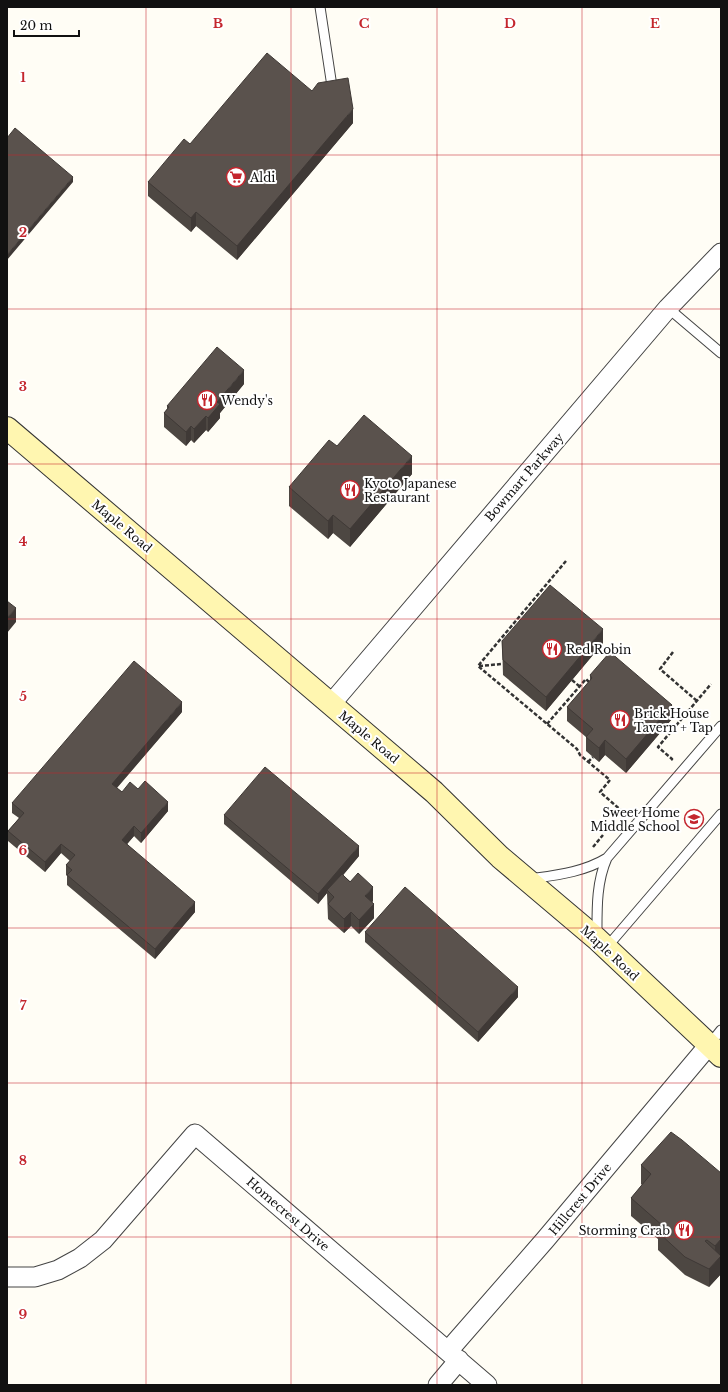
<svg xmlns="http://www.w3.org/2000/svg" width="728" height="1392" font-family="'Libre Baskerville',serif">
<rect width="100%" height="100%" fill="#fffdf5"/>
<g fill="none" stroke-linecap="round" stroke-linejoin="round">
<!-- service casing -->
<g stroke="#444" stroke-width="11">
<path id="service" d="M320,7L333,93
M668,308L721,353
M530,879C557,875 584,872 607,858
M597,937C597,910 596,883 607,858L721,726
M606,948L721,814
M709,1045L721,1030"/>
</g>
<!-- minor casing -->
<g stroke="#444" stroke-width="21">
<path id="minor" d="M331,704L668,308L721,253
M7,1277H35L58,1270L80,1258L103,1240L195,1134L487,1385
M448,1351L545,1240L709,1045
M438,1385L459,1360"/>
</g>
<!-- secondary casing -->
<g stroke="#333" stroke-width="24">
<path id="secondary" d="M7,428L434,792L500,857L597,939L721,1056"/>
</g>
<!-- path -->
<path stroke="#333" stroke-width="2.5" stroke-dasharray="4 2" stroke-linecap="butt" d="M566,561L478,666L577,749L580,755L610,780L600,792L623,812
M673,652L660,669L697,701
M479,666L502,664
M572,680L579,686
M547,724L586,679L590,683
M671,760L672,759L658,747L711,684
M588,762L593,757
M593,847L603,835"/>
<!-- service -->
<use href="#service" stroke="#fff" stroke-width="9"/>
<!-- minor -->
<use href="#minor" stroke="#fff" stroke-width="19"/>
<!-- secondary -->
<use href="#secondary" stroke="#fff6b0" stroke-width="22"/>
</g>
<!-- wall -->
<path fill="#4d4742" d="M312,91L353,123L237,260L196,226L191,232L148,196V182L190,144Z
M244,384L220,413V418L208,432L206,430L194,443L191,440L186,446L164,427V413L167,409V406Z
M337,446L412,474L350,547L333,533L328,539L289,506V487Z
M502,641L603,643L546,711L503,675Z
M590,675L672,719L626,773L605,755L599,762L593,757L586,751V737L567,721V707L590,681Z
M182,712L117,788L122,792L138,789L168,811L141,843L134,836L127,844L195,912L155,959L67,885V876L66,875V865L70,861L61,853L45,872L8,841V831L19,818L12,813V803Z
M224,815L359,856L343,875L373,901L372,902L374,918L359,934L351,926L344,933L328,919L327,893L318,904L224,824Z
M365,932L518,997L478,1042L365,942Z
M641,1165L721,1173V1274L709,1287L685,1275L658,1250V1239L631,1216V1198L642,1185L641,1184Z"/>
<!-- shaded-wall -->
<path fill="#3f3936" d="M353,109V123L237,260V246Z
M73,177V182L7,260V255Z
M196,212V226L191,232V218Z
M244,370V384L220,413V418L208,432V418L217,402Z
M206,416V430L194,443V429Z
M191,426V440L186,446V432Z
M412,456V474L350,547V529Z
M333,515V533L328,539V521Z
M16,608V622L7,633V618Z
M603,629V643L546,711V697Z
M182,702V712L112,793V784Z
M672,705V719L626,773V759Z
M605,740V755L599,762V748Z
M168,802V811L141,843V833Z
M134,826V836L122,850V840Z
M61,844V853L45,872V862Z
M359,846V856L329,892L327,890V893L318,904V894Z
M373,887V901L365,910V896Z
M195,902V912L155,959V949Z
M374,904V918L359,934V920Z
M351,912V926L344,933V919Z
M518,987V997L478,1042V1032Z
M721,1239V1274L709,1287V1269L715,1263V1246Z"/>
<!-- building -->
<path fill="#5a524d" stroke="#3f3936" d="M267,53L312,91L318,83L348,78L353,109L237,246L196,212L191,218L148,182L184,139L190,144Z
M15,128L73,177L7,255V138Z
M217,347L244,370L217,402L220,404L208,418L206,416L194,429L191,426L186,432L164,413L169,407L167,406Z
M364,415L412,456L350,529L333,515L328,521L289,487L329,440L337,446Z
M550,585L603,629L546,697L503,660L502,641Z
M7,601L16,608L7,618Z
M610,652L672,705L626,759L605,740L599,748L593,743L586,737L593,729L567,707L592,678L590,675Z
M134,661L182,702L112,784L122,792L130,782L138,789L145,781L168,802L141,833L134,826L122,840L195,902L155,949L67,875L72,870L66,865L75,855L61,844L45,862L8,831L24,813L12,803Z
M265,767L359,846L318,894L224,815Z
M358,873L373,887L365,896L374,904L359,920L351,912L344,919L328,904L334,897L327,890L342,874L350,882Z
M405,887L518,987L478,1032L365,932Z
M671,1132L682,1140L721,1173V1239L715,1246L707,1240L705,1241L721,1256L709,1269L685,1257L658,1232L663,1226L631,1198L651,1174L641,1165Z"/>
<!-- grid -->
<path fill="none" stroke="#c4262e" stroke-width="1" stroke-opacity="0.55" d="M146,7V1385M291,7V1385M437,7V1385M582,7V1385M7,155H721M7,309H721M7,464H721M7,619H721M7,773H721M7,928H721M7,1083H721M7,1237H721"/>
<!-- icons -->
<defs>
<g id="supermarket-ring" transform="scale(1)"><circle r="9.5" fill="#fff" stroke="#c4262e" stroke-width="1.5"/><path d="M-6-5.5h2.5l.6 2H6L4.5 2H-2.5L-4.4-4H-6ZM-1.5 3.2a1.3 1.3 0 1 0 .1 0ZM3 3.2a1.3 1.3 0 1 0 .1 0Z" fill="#c4262e"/></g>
<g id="restaurant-ring" transform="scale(1)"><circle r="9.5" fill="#fff" stroke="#c4262e" stroke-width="1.5"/><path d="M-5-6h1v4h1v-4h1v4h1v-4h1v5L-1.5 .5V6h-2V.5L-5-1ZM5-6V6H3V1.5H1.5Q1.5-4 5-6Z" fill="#c4262e"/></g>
<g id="school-ring" transform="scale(1)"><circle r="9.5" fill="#fff" stroke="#c4262e" stroke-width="1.5"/><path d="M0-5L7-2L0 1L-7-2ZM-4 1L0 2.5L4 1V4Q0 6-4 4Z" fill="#c4262e"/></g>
</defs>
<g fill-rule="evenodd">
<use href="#supermarket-ring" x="236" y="177"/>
<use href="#restaurant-ring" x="207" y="400"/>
<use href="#restaurant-ring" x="350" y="490"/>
<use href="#restaurant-ring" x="552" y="649"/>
<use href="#restaurant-ring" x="620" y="720"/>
<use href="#school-ring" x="694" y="819"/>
<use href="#restaurant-ring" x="684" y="1230"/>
</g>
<g text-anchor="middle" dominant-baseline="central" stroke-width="4" stroke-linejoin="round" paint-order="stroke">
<!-- poi labels -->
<g font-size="12" fill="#111" stroke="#fff" text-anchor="start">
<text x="250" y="177">Aldi</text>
<text x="221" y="400">Wendy's</text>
<text x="364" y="483">Kyoto Japanese<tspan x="364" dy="14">Restaurant</tspan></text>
<text x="566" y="649">Red Robin</text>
<text x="634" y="713">Brick House<tspan x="634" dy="14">Tavern + Tap</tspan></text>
<text x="680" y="812" text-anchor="end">Sweet Home<tspan x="680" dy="14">Middle School</tspan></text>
<text x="670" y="1230" text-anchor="end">Storming Crab</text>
</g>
<!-- street labels -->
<g font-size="12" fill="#111" stroke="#fff">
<text transform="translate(524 477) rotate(-49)">Bowmart Parkway</text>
<text transform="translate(122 526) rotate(40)">Maple Road</text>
<text transform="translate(369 737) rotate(40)">Maple Road</text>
<text transform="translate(610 953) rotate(43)">Maple Road</text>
<text transform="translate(580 1199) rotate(-50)">Hillcrest Drive</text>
<text transform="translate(288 1214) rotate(41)">Homecrest Drive</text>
</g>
</g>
<g font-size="13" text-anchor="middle" font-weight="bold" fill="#c4262e" stroke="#fff" stroke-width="4" stroke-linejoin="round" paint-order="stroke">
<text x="218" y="28">B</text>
<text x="364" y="28">C</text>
<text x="510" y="28">D</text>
<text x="655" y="28">E</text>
<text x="23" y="82">1</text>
<text x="23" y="237">2</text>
<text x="23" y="391">3</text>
<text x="23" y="546">4</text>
<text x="23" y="701">5</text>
<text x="23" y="855">6</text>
<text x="23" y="1010">7</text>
<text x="23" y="1165">8</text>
<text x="23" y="1319">9</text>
</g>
<!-- border -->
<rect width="728" height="1392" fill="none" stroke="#111111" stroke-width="16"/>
<!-- scale -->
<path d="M14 30v6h65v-6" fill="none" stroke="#111111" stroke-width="2"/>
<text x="20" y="30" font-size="12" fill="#111111" stroke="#ffffff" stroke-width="3" paint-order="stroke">20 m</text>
</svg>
